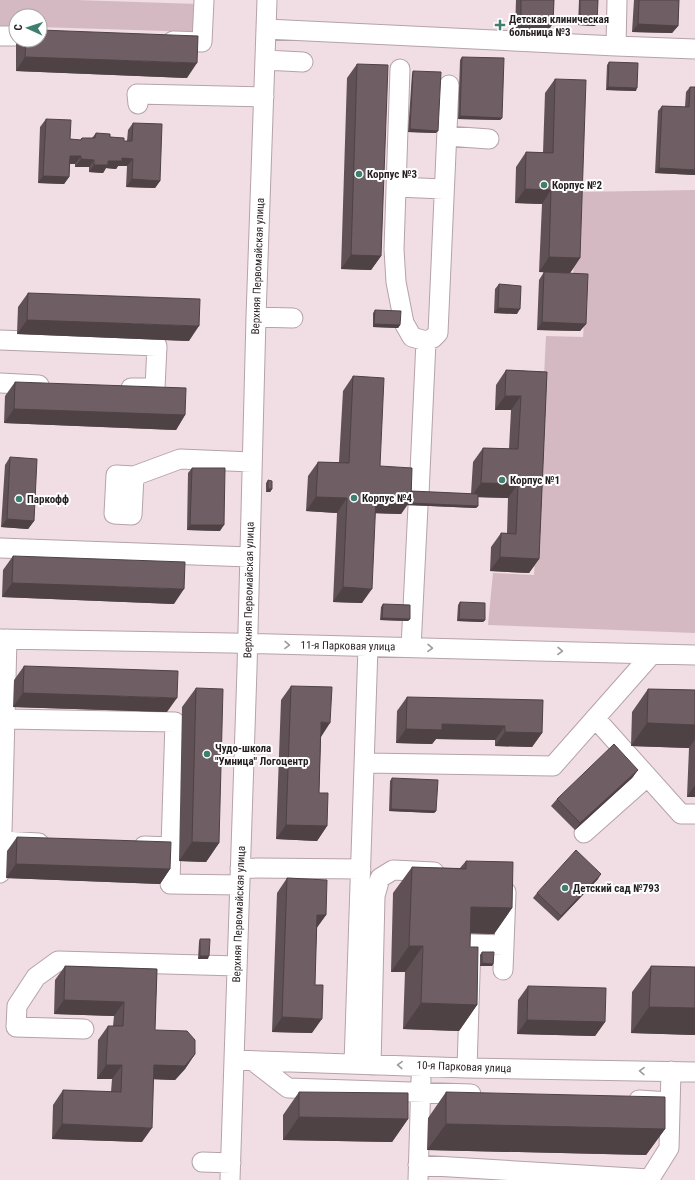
<svg xmlns="http://www.w3.org/2000/svg" width="695" height="1180" font-family="'Roboto Condensed',sans-serif">
<rect width="100%" height="100%" fill="#f1dde4"/>
<!-- green -->
<path fill="#d4b9c2" d="M0,0H76L198,4L197,32L40,27V16H16V27L0,26Z
M695,190V633L488,625L493,573L534,575L546,336L583,337L587,280L573,278L577,192Z"/>
<g fill="none" stroke-linecap="round" stroke-linejoin="round">
<!-- minor casing -->
<g stroke="#b5a3a9" stroke-width="21">
<path id="minor" d="M266,29L616,46L617,0
M0,36H16
M173,41L202,42L204,0
M616,46L695,49
M265,60L303,62
M400,69L394,249L396,282L404,323L412,337L426,341L433,338L438,333L449,85
M138,104L137,94L264,97
M447,136L489,139
M396,187L444,189
M256,317L293,318
M0,340L157,346L155,388H131
M0,383L39,385
M134,476L132,515L114,514L116,475L134,476L180,459L252,462
M419,494L426,341
M0,548L250,557
M0,639L231,643L695,655
M411,648L418,506
M595,718L681,814H695
M6,719L175,722L171,847L144,846
M365,763L553,766L652,654
M584,833L647,777
M2,841L39,843
M171,847L170,884L240,885
M240,868L361,869
M0,873L1,871L7,639
M503,970L504,945
M84,1029L16,1027L17,1006L36,977L58,961L237,966
M234,1060L467,1068L695,1072
M253,1061L288,1088L471,1094
M354,1064L368,647
M371,1065L375,896L380,878L393,870L434,872
M467,1068L471,944L504,945L506,892
M639,1100L670,1102
M202,1162L231,1163
M418,1165L649,1179
M230,1180L247,669L256,317L267,0
M418,1180L421,1079
M649,1180L669,1148L671,1071"/>
</g>
<!-- minor -->
<use href="#minor" stroke="#fff" stroke-width="19"/>
</g>
<!-- wall -->
<path fill="#5f5155" d="M516,0H554L553,23L548,31L515,30Z
M579,0H598L595,26L578,25Z
M634,0H679L678,26L672,33L632,32Z
M19,40H40L187,78L16,71V44Z
M462,57L502,118L500,120L458,119L460,60Z
M609,62L636,91L606,90L607,65Z
M357,64L381,256L371,270L341,269L347,78Z
M413,71L436,133L408,132L412,74Z
M555,79L580,258L570,273L539,272L542,204L515,203L516,167L526,152L543,153L545,93Z
M690,87H695V175L655,173L658,111L662,106L685,107L686,92Z
M46,119L70,139L80,140L82,138H92L96,133L124,141H127L128,130L133,123L160,181L155,188L126,187L127,166H118L116,169L106,168L103,173L89,172V167H75V164H70L69,177L64,184L38,183L40,127Z
M544,272L586,324L580,331L537,330L539,280Z
M499,284L517,314L494,313L495,289Z
M28,293L189,341L17,334L18,307Z
M375,310L400,325L398,328L373,327V313Z
M506,370L547,372L539,559L529,573L490,571L491,547L501,533H507L508,498L478,497V506L476,508L407,505L401,514L375,513L362,603L333,602L337,513L306,511L308,476L318,462H339L343,391L353,376L380,466L411,491L471,494L473,462L483,448L509,449L511,410H495L496,385Z
M15,382L185,415L176,430L4,423L5,396Z
M10,457L34,521L28,529L1,527L5,465Z
M192,468L220,531L187,530L188,473Z
M268,480L272,489L270,492H266V483Z
M13,556L174,604L2,597L3,570Z
M460,602L485,620L483,622L457,621L458,605Z
M383,604L410,619L408,621L380,620L381,607Z
M24,666L167,712L13,707L14,680Z
M291,686L321,736L319,793L327,826L317,841L276,839L281,700Z
M196,688L219,843L206,862L179,861L182,707Z
M648,689L695,690V797H687L689,748L631,746L632,712Z
M407,697L542,733L532,747L495,746V740L436,739L432,744L396,743L397,711Z
M638,770L632,778L575,830L551,806L557,799Z
M392,778L436,811L434,813L389,811L390,781Z
M17,837L170,869L160,884L6,878L7,851Z
M466,861L512,908L494,934L470,933V947L477,1005L459,1031L403,1029L405,972H391L393,893L412,867L460,868Z
M287,878L326,915L317,927L312,1033L272,1032L277,893Z
M598,879L558,921L533,898L537,893Z
M200,939L208,959H198L199,942Z
M482,952L493,964L492,966H480V955Z
M695,956V1035L631,1033L632,992L651,966L695,967Z
M65,966L157,969L155,1030L195,1054L185,1069L175,1080L154,1079L142,1142L52,1139L53,1105L63,1090L111,1092L112,1079H97L98,1040L108,1026H113L114,1016L54,1014L55,980Z
M528,986L605,1022L595,1036L517,1034L518,1000Z
M299,1092L408,1119L392,1142L283,1140V1115Z
M446,1092L665,1129L646,1155L427,1150L428,1118Z"/>
<!-- shaded-wall -->
<path fill="#4e4245" d="M521,22L553,23L548,31L515,30Z
M580,23H597L595,26L578,25Z
M638,24L678,26L672,33L632,32Z
M25,57L197,63L187,78L16,71Z
M608,87L637,88L636,91L606,90Z
M460,116L502,118L500,120L458,119Z
M410,129L438,131L436,133L408,132Z
M70,156H81L75,164H65Z
M122,158L133,159L127,166H118L116,169L106,168L103,173L89,172L94,165L108,161Z
M81,159L94,160L89,167H75Z
M659,168L695,170V175L655,173Z
M43,176L69,177L64,184L38,183Z
M132,179L160,181L155,188L126,187Z
M525,189L551,190L542,204L515,203Z
M351,255L381,256L371,270L341,269Z
M549,257L580,258L570,273L539,272Z
M498,308L520,309L517,314L494,313Z
M27,320L199,326L189,341L17,334Z
M542,322L586,324L580,331L537,330Z
M374,324L400,325L398,328L373,327Z
M505,396H521L511,410H495Z
M14,409L185,415L176,430L4,423Z
M481,483L518,484L508,498L471,497Z
M268,489H272L270,492H266Z
M316,497L347,498L337,513L306,511Z
M376,498L411,500L401,514L366,513Z
M409,503L478,506L476,508L407,505Z
M7,519L34,521L28,529L1,527Z
M190,525H224L220,531L187,530Z
M500,557L539,559L529,573L490,571Z
M12,583L184,589L174,604L2,597Z
M343,587L372,589L362,603L333,602Z
M382,618L410,619L408,621L380,620Z
M459,619L485,620L483,622L457,621Z
M23,693L177,698L167,712L13,707Z
M321,722L330,723L321,737Z
M647,723L695,725V739L689,748L631,746Z
M442,724L505,726L495,740L436,739L432,744L396,743L406,729Z
M505,732L542,733L532,747L495,746Z
M638,770L632,778L575,830L580,823Z
M695,785V797H687Z
M391,809L436,811L434,813L389,811Z
M286,825L327,826L317,841L276,839Z
M192,842L219,843L206,862L179,861Z
M16,864L170,869L160,884L6,878Z
M601,874L598,879L558,921L561,916Z
M471,907L512,908L494,934L452,933Z
M317,915H326L316,929Z
M409,946H423L405,972H391Z
M200,956H209L208,959H198Z
M482,963L493,964L492,966H480Z
M64,1000L124,1002L114,1016L54,1014Z
M421,1003L477,1005L459,1031L403,1029Z
M649,1007L695,1008V1035L631,1033Z
M282,1017L322,1019L312,1033L272,1032Z
M527,1020L605,1022L595,1036L517,1034Z
M195,1054L185,1069L175,1080L144,1079L154,1065Z
M106,1065H122L112,1079H97Z
M299,1117L408,1119L392,1142L283,1140Z
M62,1124L152,1128L142,1142L52,1139Z
M446,1124L665,1129L646,1155L427,1150Z"/>
<!-- building -->
<path fill="#6f5e63" stroke="#4e4245" d="M521,0H554L553,23L521,22Z
M580,0H598L597,23H580Z
M639,0H679L678,26L638,24Z
M40,30L198,36L197,63L25,57L26,40H40Z
M462,57L504,58L502,118L460,116Z
M609,62L638,63L637,88L608,87Z
M357,64L388,65L381,256L351,255Z
M413,71L441,72L438,131L410,129Z
M555,79L586,80L580,258L549,257L551,190L525,189L526,152L553,153Z
M690,87H695V170L659,168L662,106L689,107Z
M46,119L71,120L70,139L81,140L82,138H95L96,133L110,134V137L124,138V141H132L133,123L162,124L160,181L132,179L133,159L122,158V161H108V165H94V160L81,159V156H70L69,177L43,176Z
M544,272L588,274L586,324L542,322Z
M499,284L521,286L520,309L498,308Z
M28,293L200,299L199,326L27,320Z
M375,310L401,311L400,325L374,324Z
M506,370L547,372L539,559L500,557L501,533L516,534L518,484L481,483L483,448L518,449L521,396H505Z
M353,376L384,378L380,466L412,468L411,500L376,498L372,589L343,587L347,498L316,497L318,462L349,463Z
M15,382L186,388L185,415L14,409Z
M10,457L37,459L34,521L7,519Z
M192,468H225L224,525H190Z
M268,480L272,481V489H268Z
M411,491L478,494V506L409,503L411,500Z
M13,556L185,562L184,589L12,583Z
M460,602L485,603V620L459,619Z
M383,604L410,605V619L382,618Z
M24,666L178,671L177,698L23,693Z
M291,686L332,687L330,723L321,722L319,793H328L327,826L286,825Z
M196,688L223,689L219,843L192,842Z
M648,689L695,690V725L647,723Z
M407,697L543,700L542,733L505,732V726L442,724V730L406,729Z
M614,744L638,770L580,823L557,799Z
M392,778L438,780L436,811L391,809Z
M17,837L171,842L170,869L16,864Z
M576,850L601,874L561,916L537,893Z
M466,861L513,862L512,908L471,907L470,947H478L477,1005L421,1003L423,946H409L412,867L466,869Z
M287,878L327,880L326,915H317L315,985H323L322,1019L282,1017Z
M200,939H210L209,956H200Z
M482,952H494L493,964L482,963Z
M65,966L157,969L155,1030L187,1031L195,1040V1054L185,1066L154,1065L152,1128L62,1124L63,1090L121,1092L122,1065H106L108,1026H123L124,1002L64,1000Z
M651,966L695,967V1008L649,1007Z
M528,986L606,988L605,1022L527,1020Z
M299,1092L408,1093V1119L299,1117Z
M446,1092L665,1097V1129L446,1124Z"/>
<!-- one-way arrows -->
<defs><path id="oneway-chevron" d="M-2-3.5L2.5 0L-2 3.5" fill="none" stroke-width="1.6" stroke-linecap="round" stroke-linejoin="round"/></defs>
<g stroke="#9d9a9b">
<use href="#oneway-chevron" transform="translate(287 645) rotate(1)"/>
<use href="#oneway-chevron" transform="translate(430 648) rotate(1)"/>
<use href="#oneway-chevron" transform="translate(560 651) rotate(1)"/>
<use href="#oneway-chevron" transform="translate(400 1065) rotate(-178)"/>
<use href="#oneway-chevron" transform="translate(642 1071) rotate(-179)"/>
</g>
<!-- markers -->
<g fill="#3e7f6f" stroke="#fff" stroke-width="1.5">
<path d="M498 19h4v4h4v4h-4v4h-4v-4h-4v-4h4z"/>
<circle cx="359" cy="174" r="4"/>
<circle cx="544" cy="185" r="4"/>
<circle cx="502" cy="480" r="4"/>
<circle cx="354" cy="498" r="4"/>
<circle cx="19" cy="499" r="4"/>
<circle cx="207" cy="754" r="4"/>
<circle cx="565" cy="888" r="4"/>
</g>
<g text-anchor="middle" dominant-baseline="central" stroke-width="4" stroke-linejoin="round" paint-order="stroke">
<!-- poi labels -->
<g font-size="11" font-weight="bold" fill="#261f21" stroke="#fff" text-anchor="start">
<text x="509" y="19">Детская клиническая<tspan x="509" dy="13">больница №3</tspan></text>
<text x="367" y="174">Корпус №3</text>
<text x="552" y="185">Корпус №2</text>
<text x="510" y="480">Корпус №1</text>
<text x="362" y="498">Корпус №4</text>
<text x="27" y="499">Паркофф</text>
<text x="215" y="748">Чудо-школа<tspan x="215" dy="13">"Умница" Логоцентр</tspan></text>
<text x="573" y="888">Детский сад №793</text>
</g>
<!-- street labels -->
<g font-size="11" fill="#261f21" stroke="#fff">
<text transform="translate(258 266) rotate(-88)">Верхняя Первомайская улица</text>
<text transform="translate(249 590) rotate(-89)">Верхняя Первомайская улица</text>
<text transform="translate(348 646) rotate(1)">11-я Парковая улица</text>
<text transform="translate(239 914) rotate(-88)">Верхняя Первомайская улица</text>
<text transform="translate(464 1067) rotate(2)">10-я Парковая улица</text>
</g>
</g>
<!-- north arrow -->
<g transform="translate(28 28) rotate(273)"><circle r="19" fill="#ffffff" stroke="#a8a5a6"/>
<path d="M0-3L7 15L0 10L-7 15Z" fill="#3e7f6f"/>
<text y="-6" font-size="11" font-weight="bold" text-anchor="middle" fill="#261f21">С</text>
</g>
</svg>
